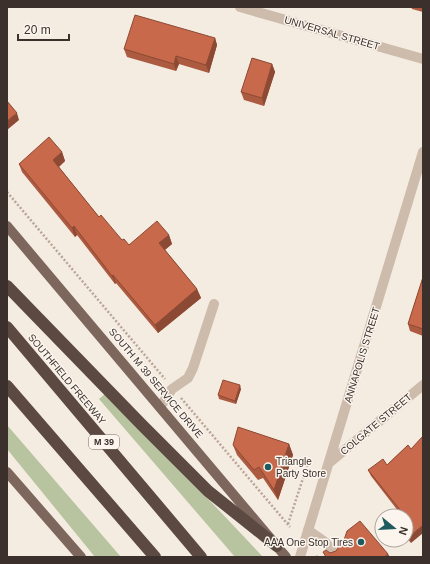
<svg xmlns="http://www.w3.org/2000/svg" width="430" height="564" font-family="Helvetica,sans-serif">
<rect width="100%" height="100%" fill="#f4ebe1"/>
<!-- green -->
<path fill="#b8c4a0" d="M105,394L214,505L263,557H235L99,399Z
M7,425L121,557H95L7,449Z"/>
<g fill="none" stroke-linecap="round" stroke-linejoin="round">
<!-- path -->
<path stroke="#b9a596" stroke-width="2.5" stroke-dasharray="2 2" stroke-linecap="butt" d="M7,192L165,379
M181,398L290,527
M288,524L307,466
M316,556L317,557"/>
<!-- minor -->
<path stroke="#cdbbac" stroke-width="10" d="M240,7L423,59
M160,407L172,389L188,378L193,368L214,304
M329,463L423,385
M308,530L325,542L334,553
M300,557L423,152"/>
<!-- major -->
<path stroke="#7d675c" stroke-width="10" d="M7,226L286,557
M7,472L81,557"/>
<!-- highway -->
<path stroke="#5c4a42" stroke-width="12" d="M7,286L142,425L208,491L277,546
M7,327L201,557
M7,386L155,557"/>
</g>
<!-- wall -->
<path fill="#ac5a40" d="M411,7H423V12L412,9Z
M215,38L217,45L209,73L179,64L176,71L127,57L124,49Z
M272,64L275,72L264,106L244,100L241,92Z
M62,152L65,161L59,167L99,217L122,240L129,245L169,235L172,244L165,250L197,289L201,298L158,333L116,283L115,284L77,235L75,237L22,172L19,164Z
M423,277V336L410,331L408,324Z
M241,389L236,404L219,399L218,395Z
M289,444L293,455L278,500L263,478L258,480L237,455L233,445Z
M408,445L411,543L406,537V516H402L371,476L368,470L387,465Z"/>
<!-- shaded-wall -->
<path fill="#8c4a34" d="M215,38L217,45L209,73L206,65Z
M176,56L179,64L176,71L174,64Z
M272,64L275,72L264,106L262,98Z
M17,113L19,120L7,130V121Z
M62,152L65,161L56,169L53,160Z
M74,226L77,235L75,237L72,228Z
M169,235L172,244L162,252L159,243Z
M113,275L116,283L115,284L112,276Z
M197,289L201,298L158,333L155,325Z
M240,385L241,389L236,404L235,401Z
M289,444L293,455L278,500L274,490Z
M423,525V533L411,543L409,537Z
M388,554L390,557H384Z"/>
<!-- building -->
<path fill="#c8694b" stroke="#8c4a34" d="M135,15L215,38L206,65L176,56L174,64L124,49Z
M252,58L272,64L262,98L241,92Z
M7,101L17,113L7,121Z
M49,137L62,152L53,160L99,217L101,215L122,240L124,239L129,245L157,221L169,235L159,243L197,289L155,325L113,275L112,276L74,226L72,228L19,164Z
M423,277V329L408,324Z
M223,380L240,385L235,401L218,395Z
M238,427L289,444L274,490L259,467L254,470L233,445Z
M423,436V525L409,537L406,533V516H405L368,470L383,459L387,465L408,445L411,449Z
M360,521L388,554L384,557H326L323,552L326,550L330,553L336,551L338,548L337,544L344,540L347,531Z"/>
<!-- markers -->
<g fill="#1f5a5e" stroke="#fbf5ee" stroke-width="1.5">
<circle cx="268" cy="467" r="4"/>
<circle cx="361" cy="542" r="4"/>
</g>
<g text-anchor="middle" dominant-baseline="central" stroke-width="3" stroke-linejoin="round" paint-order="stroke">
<!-- shield labels -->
<rect fill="#fbf5ee" stroke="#756b66" stroke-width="1" x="89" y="435" width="30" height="14" rx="3"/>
<g font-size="9" font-weight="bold" fill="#3b302b">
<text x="104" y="442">M 39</text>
</g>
<!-- street labels -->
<g font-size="10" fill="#3b302b" stroke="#fbf5ee">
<text transform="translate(332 33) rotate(16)">UNIVERSAL STREET</text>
<text transform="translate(362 355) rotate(-73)">ANNAPOLIS STREET</text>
<text transform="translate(67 379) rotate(50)">SOUTHFIELD FREEWAY</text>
<text transform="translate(156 383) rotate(50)">SOUTH M 39 SERVICE DRIVE</text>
<text transform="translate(376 424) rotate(-40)">COLGATE STREET</text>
</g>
<!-- poi labels -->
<g font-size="10" fill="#3b302b" stroke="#fbf5ee" text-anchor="start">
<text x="276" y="461">Triangle<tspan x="276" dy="12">Party Store</tspan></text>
<text x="353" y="542" text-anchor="end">AAA One Stop Tires</text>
</g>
</g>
<!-- border -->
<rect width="430" height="564" fill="none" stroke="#3b302b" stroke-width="16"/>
<!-- north arrow -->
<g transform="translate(394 528) rotate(108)"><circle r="19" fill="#fbf5ee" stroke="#aea6a0"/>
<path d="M0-3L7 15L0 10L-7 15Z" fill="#1f5a5e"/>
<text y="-6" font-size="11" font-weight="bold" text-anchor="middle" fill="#3b302b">N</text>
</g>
<!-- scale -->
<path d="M18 34v6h51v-6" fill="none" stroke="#3b302b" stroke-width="2"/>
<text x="24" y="34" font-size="12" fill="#3b302b" stroke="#fbf5ee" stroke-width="3" paint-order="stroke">20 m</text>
</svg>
